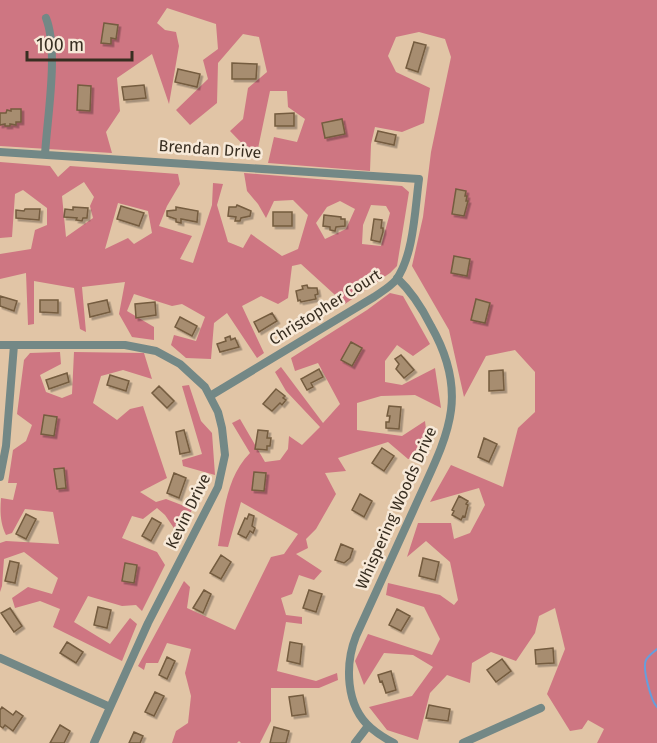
<svg xmlns="http://www.w3.org/2000/svg" width="657" height="743" font-family="'Fira Sans',sans-serif">
<defs>
<filter id="shadow"><feDropShadow dx="2.5" dy="2.5" stdDeviation="0" flood-color="#0004"/></filter>
</defs>
<rect width="100%" height="100%" fill="#e1c5a6"/>
<!-- forest -->
<path fill="#ce7682" fill-rule="evenodd" d="M0,0H657V743H597L604,729L588,720L582,729L570,731L547,694L565,649L555,608L539,616L535,633L516,661L491,652L472,663L470,683L447,675L430,693L418,740L387,730L369,707L412,696L433,667L413,655L384,653L364,685L355,661L368,634L432,655L440,639L424,607L386,595L388,583L440,595L454,605L458,600L450,562L426,541L407,557L418,523H451L454,539L470,533L485,505L479,488L430,502L451,465L503,487L518,428L535,412V372L515,350L486,356L464,397L449,330L412,266L423,217L431,152L451,57L445,39L419,32L396,37L388,56L396,72L430,88L424,123L402,132L375,127L371,144L370,171L268,163L274,137L297,142L305,119L288,107L287,91H270L256,158L230,131L243,119L248,88L267,72L259,37L243,34L218,63L217,103L190,125L176,110L208,79L203,60L218,49L216,24L167,8L157,23L165,30L176,32L179,46L169,104L152,54L117,78L120,111L106,132L112,153L0,146Z
M0,162L50,166L58,177L70,166L178,174L180,184L167,206L159,226L192,236L180,259L193,263L212,205L213,183L223,184L217,205L228,242L243,248L251,234L282,256L298,249L308,215L293,200L274,201L266,218L258,204L247,191L244,173L402,186L409,192L397,266L390,273L345,304L301,264L292,266L288,298L278,304L261,296L242,306L264,353L257,358L227,313L214,323L211,359L186,358L171,345L174,335L196,341L205,317L182,304L172,306L134,294L127,311L154,327V340L132,337L119,314L125,282L82,287L86,332L80,329L74,288L34,281V324L28,325L26,273L0,279V254L31,249L35,230L47,225V208L23,190L15,194L12,237L0,238ZM84,182L94,197L90,206L93,218L66,237L62,196ZM340,201L355,209L346,229L325,239L316,223L327,207ZM118,203L148,211L152,233L134,244L128,238L105,249ZM371,205L386,206L390,213L381,246L362,244L363,225Z
M390,293L403,296L430,344L413,356L397,345L385,361V382L402,385L435,368L441,408L415,395L381,396L357,403V430L402,436L425,421L429,455L408,459L388,442L338,458L346,471L325,473L336,494L316,529L306,539L308,548L296,554L322,571L314,580L299,575L292,594L281,598L286,615L302,617V624L286,622L277,671L316,681L337,673L338,680L319,688H271V721L260,743H241L239,741L237,743H172L176,731L188,723L191,696L185,673L191,649L167,643L158,663H146L144,670L138,666L184,581L190,587L187,608L235,630L271,557L284,554L298,534L241,502L228,547L218,546C224,513 226,477 250,453L232,423L240,419L265,462L280,460L288,449L289,436L302,445L320,427L286,391L275,372L281,367L323,423L340,404L318,363L295,371L291,358L367,310Z
M60,352L61,364L40,375L46,392L62,398L72,394L74,352L144,353L152,379L123,370L101,376L93,403L117,420L130,409L143,406L167,478L140,492L156,502L166,499L192,509L182,540L165,515L157,508L143,519L132,516L122,538L157,552L165,565L142,611L136,605L122,606L88,596L74,622L110,644L130,618L137,624L122,661L53,627L60,609L40,601L15,608L12,598L28,587L52,594L58,578L24,552L4,559L2,586L0,592V543L6,541L59,544L53,512L25,509L12,533L6,535C0,523 0,511 1,498L13,500L17,483H8L13,450L26,441L32,425L17,414L24,360L30,353Z
M189,385L201,421L212,433L215,475L183,466L182,460L202,454L182,386Z"/>
<g fill="none" stroke-linecap="round" stroke-linejoin="round">
<!-- stream -->
<path stroke="#659fdd" stroke-width="2" d="M657,649C654,652 648,656 646,660C642,668 651,701 657,707"/>
</g>
<!-- building -->
<path fill="#a78d6f" stroke="#745c3f" stroke-width="1.5" filter="url(#shadow)" d="M104,23L118,25L116,39L111,38V44L101,43Z
M414,42L426,45L418,72L406,68Z
M232,63L257,64L256,79H232Z
M178,69L200,74L197,87L175,82Z
M78,85L91,86L90,111L77,110Z
M144,85L146,98L124,100L122,87Z
M11,109H21V122H16V125L10,124V126H5V124L0,125V113H6L7,110L11,111Z
M294,113V126H275V114Z
M342,119L345,134L325,138L322,123Z
M378,131L396,135L394,145L375,141Z
M456,189L466,191L465,196H467L466,201H468L464,216L452,214Z
M237,205L251,211L250,216L241,218L240,221H235L236,217L228,216L229,207H236Z
M121,206L144,213L139,226L117,219Z
M73,207L88,208L87,218H83L82,221L76,220L77,218L64,217L65,209L73,210Z
M176,207L198,211L197,222L181,219V223L176,222V219L167,216V211L176,210Z
M25,209H40L39,220L16,218V210L24,211Z
M273,212H292V226H273Z
M324,215L341,217V219H345V226L336,227L335,231L330,230V227L323,226Z
M374,219L382,220L381,228H383V232L380,242L371,240Z
M454,256L470,259L467,276L451,273Z
M307,285L308,288H317L318,294L315,295L316,299L301,302L300,300L298,301L296,291L303,289L302,286Z
M0,296L17,301L14,311L0,306Z
M476,299L490,303L485,323L471,320Z
M40,300H58V313L40,312Z
M107,300L110,312L90,317L88,304Z
M155,302L156,315L136,318L135,304Z
M272,313L277,321L259,332L254,322Z
M180,317L197,326L192,336L175,327Z
M230,336L231,340L235,338L239,347L220,352L217,344L226,341L225,338Z
M351,342L362,348L352,366L341,360Z
M401,355L414,370L404,378L396,369L399,364L395,359Z
M319,369L323,377L311,383L313,387L307,390L301,379Z
M503,370L504,390L489,391V371Z
M67,373L69,382L49,389L46,380Z
M110,375L129,381L126,391L107,385Z
M159,386L174,401L167,408L152,393Z
M276,389L285,396L283,398L286,400L282,405L280,403L272,411L263,404Z
M389,406L401,407L399,429L386,428V422H389L390,416H387Z
M44,415L57,417L54,436L41,434Z
M184,430L190,452L180,454L176,432Z
M258,430L268,431L267,438H271L270,446H267V450L255,449Z
M484,438L497,444L489,462L478,457Z
M382,448L394,456L384,471L372,463Z
M64,468L66,488L57,489L54,469Z
M254,472L266,473L264,491L252,490Z
M174,473L186,478L179,498L167,493Z
M360,494L372,501L364,517L352,510Z
M459,496L468,501L466,504L468,505L465,517L463,516L461,520L452,515L454,511L452,510Z
M26,514L36,519L26,539L16,534Z
M249,514L254,516L252,526L255,528L253,533L250,531L246,538L238,534L245,518L247,519Z
M152,518L161,523L151,541L142,536Z
M341,544L353,549L350,558L344,563L335,560Z
M221,555L231,562L221,579L210,573Z
M423,558L439,562L435,580L419,576Z
M10,561L19,563L15,583L5,581Z
M125,563L137,565L134,583L122,581Z
M204,590L211,594L203,613L193,608Z
M309,590L322,594L316,612L303,608Z
M98,607L111,610L107,628L94,625Z
M10,608L22,626L14,632L1,613Z
M397,609L410,616L401,631L389,625Z
M67,642L83,652L76,663L60,653Z
M290,642L302,644L300,664L287,661Z
M553,648L554,663L536,664L535,650Z
M167,657L175,661L167,679L159,675Z
M502,659L511,671L496,682L487,670Z
M391,671L396,690L386,693L382,681L380,682L378,675Z
M155,692L164,696L154,716L145,712Z
M303,695L306,714L292,716L289,697Z
M429,705L450,709L448,721L426,718Z
M2,707L13,715L16,711L23,716L13,731L5,725L3,728L0,726V710Z
M60,725L70,731L64,743H50Z
M274,727L289,731L286,743H270Z
M134,732L143,736L140,743H129Z"/>
<g fill="none" stroke-linecap="round" stroke-linejoin="round">
<!-- street -->
<path stroke="#738886" stroke-width="8" d="M0,152L419,179C415,208 414,255 396,280C390,287 381,292 374,297L210,396
M45,155C47,118 59,51 46,18
M0,345H125L156,351L180,364L205,387L218,412L222,428L225,455L218,487L148,623L94,743
M0,477L6,446L14,345
M0,658L110,707
M355,743L368,726
M394,743C386,739 378,734 371,728C345,706 345,664 356,636C375,594 394,552 413,511C444,441 473,400 431,326C422,308 412,292 397,278
M463,743L541,708"/>
</g>
<g text-anchor="middle" dominant-baseline="central" stroke-width="5" stroke-linejoin="round" paint-order="stroke">
<!-- street labels -->
<g font-size="16" fill="#382e21" stroke="#f7e9d8">
<text transform="translate(210 149) rotate(4)">Brendan Drive</text>
<text transform="translate(325 307) rotate(-32)">Christopher Court</text>
<text transform="translate(396 508) rotate(-66)">Whispering Woods Drive</text>
<text transform="translate(188 511) rotate(-64)">Kevin Drive</text>
</g>
</g>
<!-- scale -->
<path d="M27 51v9h105v-9" fill="none" stroke="#382e21" stroke-width="3"/>
<text x="36" y="51" font-size="18" fill="#382e21" stroke="#f7e9d8" stroke-width="4.5" paint-order="stroke">100 m</text>
</svg>
